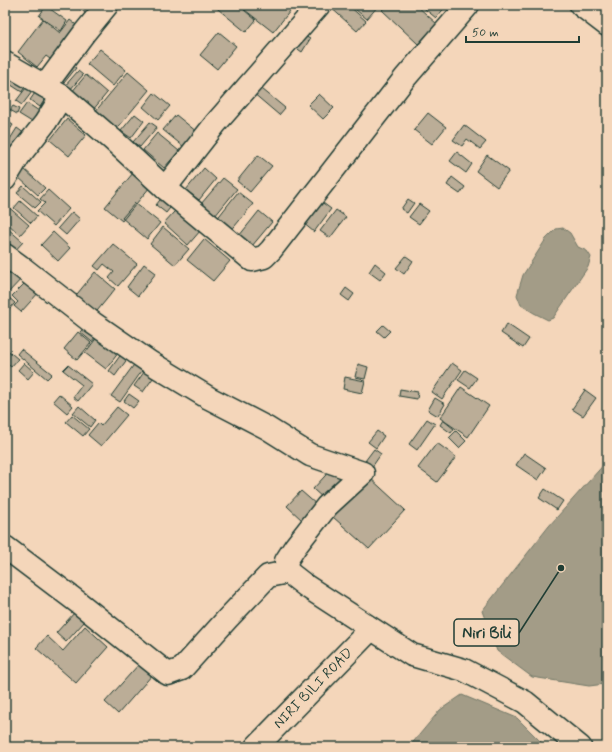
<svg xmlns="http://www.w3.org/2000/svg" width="612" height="752" font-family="Mynerve,sans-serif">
<rect width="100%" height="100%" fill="#f4d6ba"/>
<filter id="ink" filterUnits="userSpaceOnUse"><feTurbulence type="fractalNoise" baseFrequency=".025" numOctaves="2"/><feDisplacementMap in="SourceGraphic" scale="8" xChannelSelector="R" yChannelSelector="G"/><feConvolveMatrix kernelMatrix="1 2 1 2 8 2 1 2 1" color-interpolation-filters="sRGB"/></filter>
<g filter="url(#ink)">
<!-- water -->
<path fill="#a39c87" stroke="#6e7666" d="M563,228L570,233L578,247L587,251L591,257L588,267L553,318L548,320L534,313L521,305L517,295L523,275L546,239L556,229Z
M607,461V683L605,684L589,686L532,677L497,651L482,611L549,526Z
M462,695L517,718L546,747H409L440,710Z"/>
<!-- building -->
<path fill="#bbad97" stroke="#1f3d34" d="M75,5H98L89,16Z
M213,5H248L244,10L256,20L246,32Z
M250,5H295L273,32L245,10Z
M314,5H348L366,21L357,31L329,6Z
M350,5H379L367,19Z
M387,5H416L437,24L418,44L382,10Z
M420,5H447L436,18Z
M46,6L67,21L61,31L39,16Z
M43,19L60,33L70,20L80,28L54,62L46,56L37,67L18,52Z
M219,32L236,46L217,69L200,55Z
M303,35L310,39L302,52L295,47Z
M100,49L126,70L113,86L87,64Z
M68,61L76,68L60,88L51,81Z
M78,71L83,75L69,91L64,87Z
M128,72L149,90L115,131L94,113Z
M5,74L26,84L22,92L5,81Z
M86,75L107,93L92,111L71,93Z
M251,80L285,108L279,115L246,87Z
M29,84L35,88L22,105L16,101Z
M37,90L47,96L40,107L30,100Z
M154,93L170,106L158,120L143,107Z
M319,94L334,108L323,119L308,105Z
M27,103L39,111L32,122L19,114Z
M13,106L19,109L17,114L10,110Z
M428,113L446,127L432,144L414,130Z
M135,114L144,121L131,138L121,131Z
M176,115L197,132L184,147L163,130Z
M67,119L86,135L69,156L50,140Z
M5,120L13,125L7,134L5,133Z
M150,122L157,127L140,147L133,142Z
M464,125L486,142L480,149L467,139L462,146L453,140Z
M17,128L25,134L14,152L5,147Z
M157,133L179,151L164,168L143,150Z
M457,152L472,164L466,173L450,161Z
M258,155L272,166L250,192L237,181Z
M487,155L509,171L497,187L476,171Z
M204,168L216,179L199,200L186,190Z
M24,169L45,188L38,195L18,177Z
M133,173L150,187L122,221L105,207Z
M452,177L465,187L460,194L447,185Z
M223,178L237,189L215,216L201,204Z
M23,186L41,202L35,208L17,193Z
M48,190L69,209L54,226L37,211L45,203L40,199Z
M167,191L177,199L166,213L156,205Z
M238,192L253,204L230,232L216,220Z
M408,199L414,203L407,213L401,209Z
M319,200L331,209L314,232L303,223Z
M20,201L37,216L31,223L14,208Z
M183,202L207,223L188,245L164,223Z
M135,203L160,223L147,239L122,218Z
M5,204L29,225L20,235L5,221Z
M419,204L429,211L419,224L409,217Z
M336,210L346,217L330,238L320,231Z
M259,211L272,222L252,246L239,236Z
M72,212L80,219L66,235L58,228Z
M6,227L23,242L12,254L5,248V229Z
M163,227L189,249L175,265L150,244Z
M53,232L70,248L58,261L41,245Z
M204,239L230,261L213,281L187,260Z
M113,244L137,264L118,286L109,278L114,272L104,264L99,270L94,266Z
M406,256L413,261L404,274L396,268Z
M5,261L25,275L6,295L15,303L5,314V280L7,278L5,277Z
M375,263L386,272L380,280L369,272Z
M144,264L156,273L138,296L127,287Z
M95,272L115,289L93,316L73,299Z
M25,283L30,288L34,284L40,291L21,312L14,306L18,302L12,296Z
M346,288L354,294L349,301L341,295Z
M96,314L107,323L92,342L80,332Z
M507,324L529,339L523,348L501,333Z
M383,325L390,331L384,337L377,331Z
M78,332L91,343L77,360L64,349Z
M98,336L119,352L106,369L85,353Z
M5,348L18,359L11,367L5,362Z
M21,349L52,374L47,379L17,354Z
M122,353L128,358L115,376L109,371Z
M136,362L144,368L120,402L111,396Z
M24,363L34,372L28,379L18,370Z
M452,363L462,370L442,399L432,392Z
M358,364L368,367L365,379L355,377Z
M68,365L92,384L78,401L73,397L82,385L63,370Z
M147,368L156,374L143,392L134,386Z
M465,370L477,378L470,388L458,380Z
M345,377L365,381L362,393L343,389Z
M461,387L489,406L468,437L440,418Z
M400,389L418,392L417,399L399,396Z
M585,390L596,398L583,416L572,409Z
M59,394L73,406L67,413L53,401Z
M129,394L139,401L133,408L124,401Z
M435,398L445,404L438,416L428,410Z
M79,406L95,420L90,427L73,413Z
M117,407L127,415L101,446L88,435L98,423L101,426Z
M72,415L89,429L83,436L66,422Z
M427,419L435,424L417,450L409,444Z
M443,420L454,429L451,433L440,425Z
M377,431L384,436L376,448L368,442Z
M456,431L466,441L459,448L449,438Z
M437,443L456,457L437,482L418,468Z
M374,449L381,454L372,467L365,461Z
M524,453L546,468L538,480L516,465Z
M335,465L346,475L324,499L313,489Z
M369,477L405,510L369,549L333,517Z
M545,489L563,501L557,510L539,498Z
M301,491L317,505L303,521L287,506Z
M75,612L85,621L66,642L56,633Z
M85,626L108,647L76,683L36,648L47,636L63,651Z
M140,663L153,674L118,714L105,702Z"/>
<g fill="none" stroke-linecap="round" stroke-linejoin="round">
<!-- minor casing -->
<g stroke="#1f3d34" stroke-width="25">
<g id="minor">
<path d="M581,5L607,25"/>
<path d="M5,63L62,96L113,140L165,188L252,260L264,257L271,250L405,78L468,5"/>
<path d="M45,86L85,32L107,5"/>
<path d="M5,179L19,156L45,123L62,96"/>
<path d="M165,188L216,123L319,5"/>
<path d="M5,255L20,266L93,323L151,363L209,398L267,428L310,455L363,473L327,506L295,547L286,561L288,572L306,586L412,655L464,670L525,702L580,747"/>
<path d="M5,547L79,603L168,674L182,669L228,618L268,576L288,572"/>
<path id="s1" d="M256,747L371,629"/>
</g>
</g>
<!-- minor -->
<use href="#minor" stroke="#f4d6ba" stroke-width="22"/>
</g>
</g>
<g text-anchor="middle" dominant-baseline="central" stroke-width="4" stroke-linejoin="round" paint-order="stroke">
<!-- street labels -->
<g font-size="14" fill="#1f3d34" stroke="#f4d6ba">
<text stroke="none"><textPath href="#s1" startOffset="82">NIRI BILI ROAD</textPath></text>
</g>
</g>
<!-- callouts -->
<path fill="none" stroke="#1f3d34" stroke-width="1.5" d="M561 568L519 633"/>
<circle fill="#1f3d34" stroke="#f4d6ba" stroke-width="1.5" cx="561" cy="568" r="4"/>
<rect fill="#f4d6ba" stroke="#1f3d34" stroke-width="1.5" x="454" y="619" width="65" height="27" rx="4"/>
<g font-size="15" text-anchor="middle" font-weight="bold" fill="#1f3d34">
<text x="487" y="638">Niri Bili</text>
</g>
<!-- margin -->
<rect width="612" height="752" fill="none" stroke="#f4d6ba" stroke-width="20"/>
<rect x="10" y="10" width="592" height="732" fill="none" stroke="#1f3d34" stroke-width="1.5" filter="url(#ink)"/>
<!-- scale -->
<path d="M466 36v6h113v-6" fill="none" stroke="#1f3d34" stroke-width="2"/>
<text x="472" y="36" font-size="12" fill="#1f3d34" stroke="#f4d6ba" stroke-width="3" paint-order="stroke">50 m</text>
</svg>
